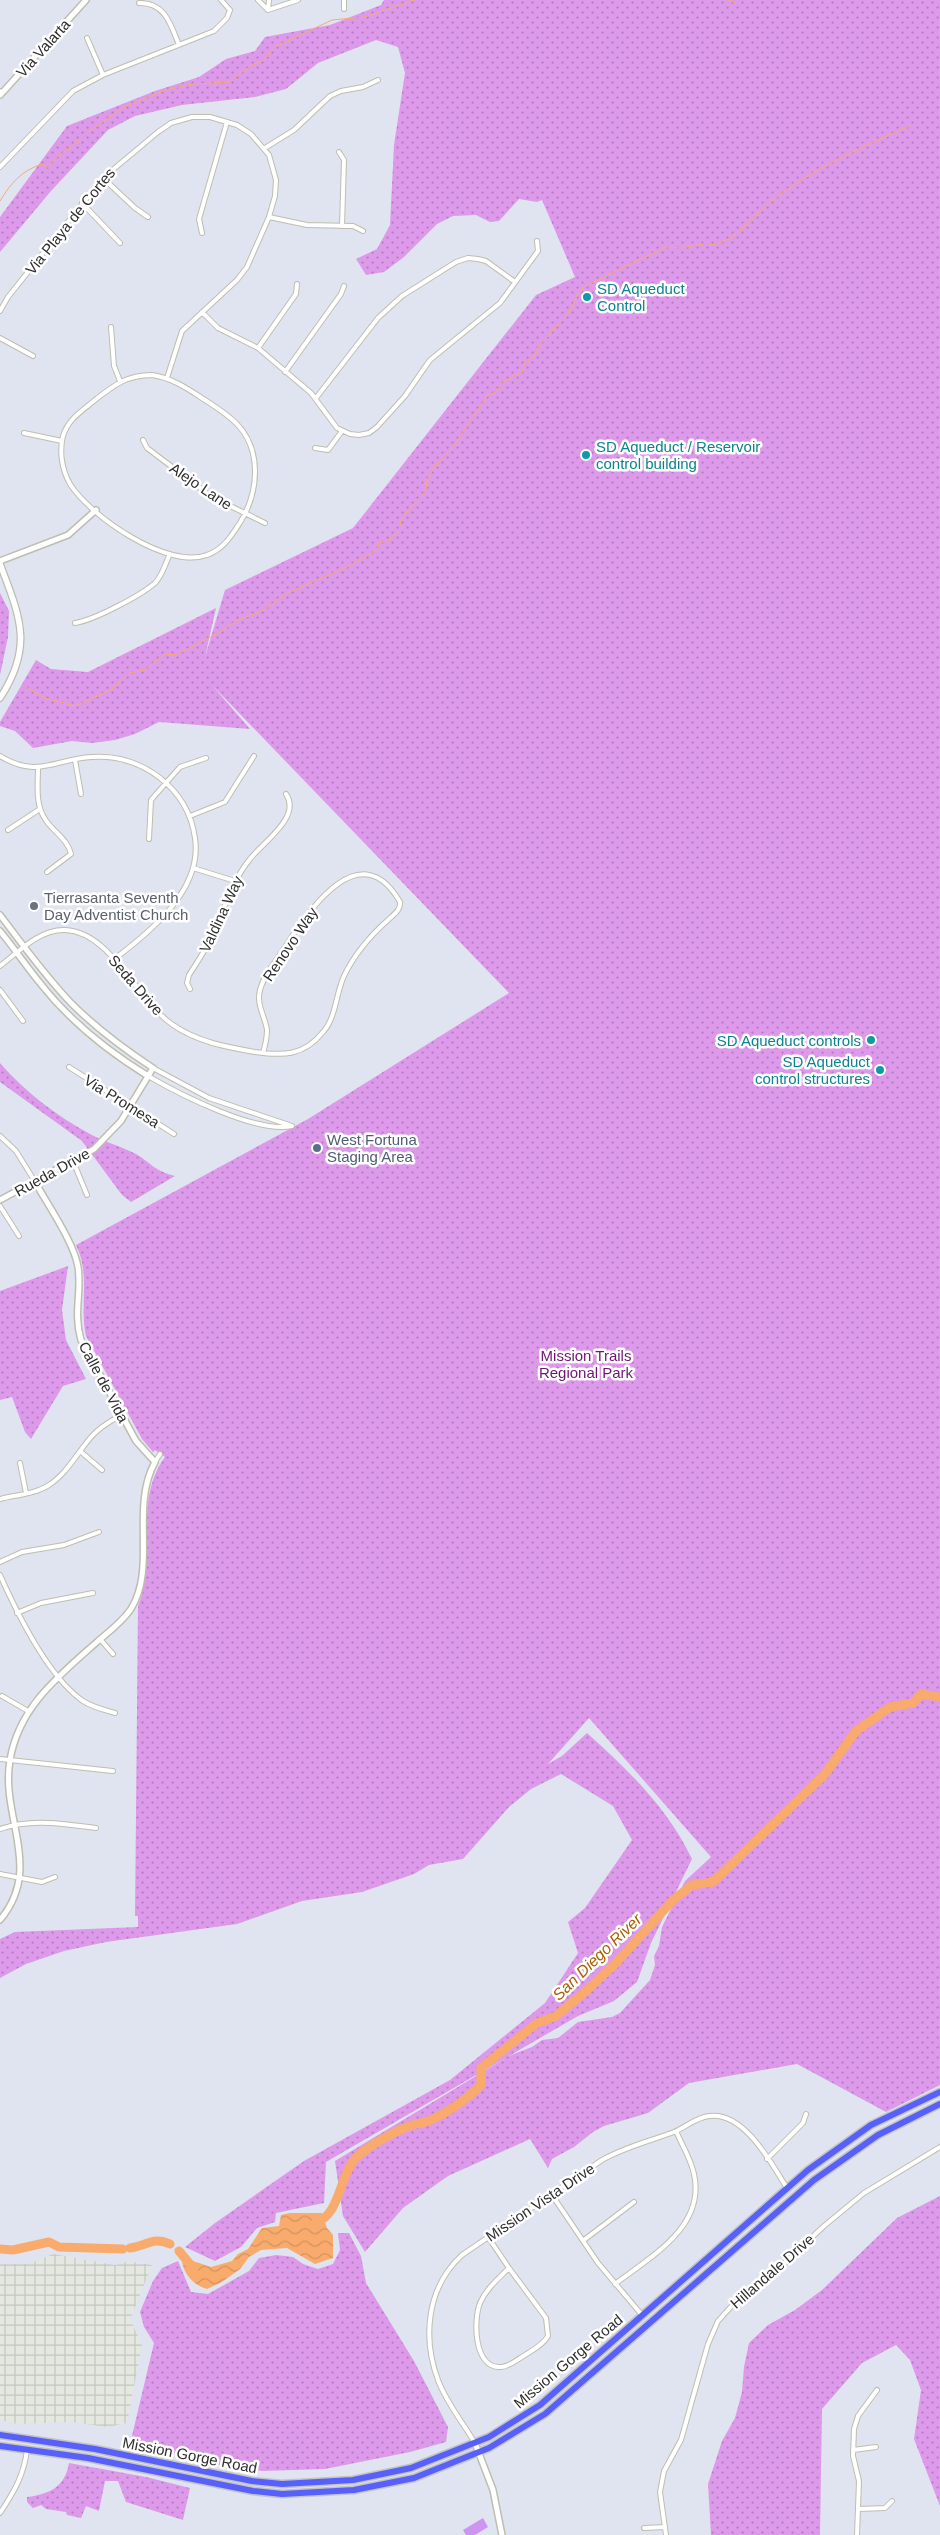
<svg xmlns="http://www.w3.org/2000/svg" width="940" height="2535" font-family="Arial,sans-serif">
<defs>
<pattern id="industrial-grid" width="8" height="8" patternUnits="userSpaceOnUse" patternTransform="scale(1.25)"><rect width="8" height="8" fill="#e4e8e0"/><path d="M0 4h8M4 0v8" fill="none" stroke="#c4c7c0"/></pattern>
<pattern id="green-dots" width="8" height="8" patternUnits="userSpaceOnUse" patternTransform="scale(1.25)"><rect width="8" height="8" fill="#dd99ea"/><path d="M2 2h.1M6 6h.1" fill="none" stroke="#b47dbe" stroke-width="1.8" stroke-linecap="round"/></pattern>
<pattern id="water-waves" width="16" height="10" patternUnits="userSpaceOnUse" patternTransform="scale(1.25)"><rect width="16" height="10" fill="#f8ab6c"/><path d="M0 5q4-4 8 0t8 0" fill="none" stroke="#d5935e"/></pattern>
</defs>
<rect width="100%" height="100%" fill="#e0e4f0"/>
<!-- industrial -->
<path fill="url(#industrial-grid)" d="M53,2254L115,2265L129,2261L152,2265L130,2319L142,2345L127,2423L107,2427L72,2422L18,2424L0,2420V2264H29Z"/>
<!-- green -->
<path fill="url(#green-dots)" d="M384,0H940V2085L886,2112L797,2064L689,2083L648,2113L604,2126L593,2132L574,2147L552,2159L548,2168L530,2139L448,2176L403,2208L365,2252L343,2216L335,2161L511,2055L532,2047L542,2040L558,2038L578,2022L612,2017L620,2013L650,1980L655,1965L654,1956L659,1946L662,1927L685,1881L711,1857L589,1718L548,1764L562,1756L587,1733C628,1770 668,1808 692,1859L651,1943L637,1982L614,2001L578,2016L326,2162L324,2203L276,2213L275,2222L257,2228L241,2247L215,2261L185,2247L215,2223L304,2161L450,2080L545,2003L578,1953L568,1922L585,1908L632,1840L613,1806L561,1774L531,1789L509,1807L463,1859L429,1865L414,1874L362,1892L302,1901L237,1924L106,1942L64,1951L26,1964L0,1978V1939L15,1932L138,1927V1916H135L138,1606C157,1558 133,1500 165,1457L155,1450L153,1452L142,1439L86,1336C79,1305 91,1275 76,1245L308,1119L509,993L212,685L250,729L159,722L135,734L115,740L92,743L72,741L33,748L15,731L0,726V722L36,660L51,669L88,672L216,608L205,657L225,590L353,528L536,295L575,277L542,200L537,202L519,199L499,221L490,222L476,215L453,216L437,224L404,257L384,272L366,275L356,259L377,249L390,225L394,145L405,73L398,47L376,40L318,63L286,89L255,97L182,105L135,116L108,130L51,191L0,252V217L67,126L155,91L199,77L226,59L255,51L265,37L330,25L381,5Z
M0,593L9,611L8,637L0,675Z
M0,1063C25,1092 57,1116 90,1134C104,1142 121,1146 136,1154C152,1164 155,1171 175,1176L131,1202L122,1195L82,1141L0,1082Z
M68,1266L62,1310L66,1340L86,1379L63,1386L31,1439L25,1432L12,1397L0,1400V1291Z
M940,2196V2506L914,2439L921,2390L910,2360L896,2345L862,2363L822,2409L820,2535H711L708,2484L722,2441L735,2418L742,2392L744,2367L749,2343L768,2325L795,2310L822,2290L897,2218Z
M338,2233H349L361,2256L366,2283L414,2361L448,2427L446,2442L410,2452L325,2469L262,2471L193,2461L156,2446L131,2440L154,2343L144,2327L140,2312L153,2281L162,2268L178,2261L191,2292L208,2294L249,2271L259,2258L276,2255L293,2257L303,2264L318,2269L333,2264L340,2250Z
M69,2463L146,2477L190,2488L183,2520L126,2502L118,2481H105L99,2511L86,2506L81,2518L67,2515L66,2512L46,2509L41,2505L33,2508L27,2502V2497C50,2494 65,2487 69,2463Z"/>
<!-- pitch -->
<path fill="#cd94f2" d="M483,2518L488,2527L475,2535H466L463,2530Z"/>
<!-- water -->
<path fill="url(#water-waves)" d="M290,2213H322L327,2228L333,2235V2258L315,2264L287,2248L261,2250L249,2257L240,2269L222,2282L207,2289C194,2285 185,2276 182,2262L187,2259L211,2267L232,2261L238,2254L248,2249L262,2228L279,2226L281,2215Z"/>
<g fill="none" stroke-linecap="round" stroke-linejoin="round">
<!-- stream -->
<path stroke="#f8ab6c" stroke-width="1" d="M728,0L736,3
M85,134L124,107L166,90L193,84L229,82L252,65L264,60L275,47L332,20L364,17L415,0
M0,201C11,183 21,171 42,164L49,168L55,159L82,138
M710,245C735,243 750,219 768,204C809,170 862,147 910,126
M26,687L45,698L76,706L112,689L129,673L145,670L163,655L178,654L220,632L236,621L264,610L287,593L347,567L377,550L379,543L388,541L402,528L400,523C405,509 421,502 427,487L426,482L434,467L453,447L488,395L496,392L504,381L522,373L525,362L535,357L538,347L571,310L578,292L587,285L666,247L682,248L703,244"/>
<!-- river -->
<path stroke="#f8ab6c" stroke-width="9" d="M315,2223C340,2215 339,2178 354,2160C364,2148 394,2132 409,2126C416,2123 425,2123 431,2120C450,2111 467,2099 481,2085V2068L537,2023L556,2016L586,1991L615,1964L673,1900L692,1885L713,1882L824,1775L856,1731L890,1707L913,1703L921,1694L940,1697
M130,2248C147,2246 153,2236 170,2244
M0,2249L13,2250L49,2242L59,2247L123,2249
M179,2251L194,2269"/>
<!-- minor casing -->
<g stroke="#bebeaf" stroke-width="6">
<path id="minor" d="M258,0L268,10L298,0
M344,0V9
M139,3C165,2 171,25 179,45
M268,10L269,0
M87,38L103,75
M265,148L294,130L330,96L341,91L363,87L378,80
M339,152L344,160L342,226
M0,167L73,91L103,75L214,31L227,18L230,10L221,0
M103,178L135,208L148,217
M82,203L120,243
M269,217L307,225L353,226L363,231
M202,233L199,219L227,122
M0,311L8,297L103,178L158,132L171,123L192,117H210L237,125L251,134L269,155L276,180L275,196L269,217L247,267L237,280L182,331L167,378
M202,312L218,328L258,348L311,393L337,428L350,434L359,435L369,433L377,427L405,396L430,360L500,303L538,251L537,241
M111,327L114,366L120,381
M0,338L33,356
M258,348L296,294L297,284
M285,372L341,294L344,286
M152,375C173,378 188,389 205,400C216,407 227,414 236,423C262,449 259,491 241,521C232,535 224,549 207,555C168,570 90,516 70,484C62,470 59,452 63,436C68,419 82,411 95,400C114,385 127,375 152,375Z
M316,398L378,318L402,296L456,262L468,258L478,259L486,261L515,282
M24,433L62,441
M143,440L147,448L212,497L265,523
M315,448L328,450L342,431
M75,623C94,620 140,596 155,583C162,576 165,565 169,556
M0,756C38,779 54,759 92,757C142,754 188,788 195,838C203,890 149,933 113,960
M75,760L81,794
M38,768C38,785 35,804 45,819C52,831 68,839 71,854L47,872
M190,816L225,802L254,756
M8,830L40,809
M149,839L151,800L180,767L206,758
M193,868L235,881
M0,966C18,952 40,929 65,930C112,932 136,1000 173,1025C198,1042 226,1047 255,1052C283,1056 304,1056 323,1032C336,1018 336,993 344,976C355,953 370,936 388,920C394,914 401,910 400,902C361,834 310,908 285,947C277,960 264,974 260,990C256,1005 265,1016 267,1030C267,1038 265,1046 263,1053
M190,989L187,983L189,975C199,960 209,944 216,928C226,903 233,880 250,859C262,843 302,817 286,794
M0,990L23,1021
M69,1067L174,1134
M153,1068L209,1098L292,1126
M148,1076C179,1094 257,1134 292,1126
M0,1136L16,1151L34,1180
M73,1161L87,1195
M0,1206L19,1236
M80,1451L102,1470
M155,1462L160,1454
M20,1463L26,1493
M0,1499C16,1495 35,1494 49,1485C67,1474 78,1451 93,1435C101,1426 111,1421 121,1415
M0,1562L22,1552L64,1545L99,1532
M0,1575C17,1613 48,1677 83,1701C92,1707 104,1710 115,1713
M17,1613L41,1603L93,1593
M100,1639L113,1654
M2,1696L28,1711
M0,1759L113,1771
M0,1829C32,1818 63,1824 96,1828
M0,1874L42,1882L55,1877
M767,2159L803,2123L806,2114
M552,2195L598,2263L642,2315
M488,2237L509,2268
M584,2240L634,2202
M509,2268L546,2318L548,2336C544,2344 533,2350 525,2355C518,2359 509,2367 501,2367C474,2369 473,2321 480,2303C486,2289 498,2279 509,2268Z
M615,2284C650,2257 706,2227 694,2174C691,2159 682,2145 676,2131
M475,2443C463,2423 446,2402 438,2380C422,2337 427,2287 462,2255L602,2160C625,2147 650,2141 674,2132C686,2127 695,2118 709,2116C744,2111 771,2163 787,2188
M853,2450L876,2447
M859,2509L885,2508L892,2501
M0,2513C14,2492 24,2475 27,2450
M644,2528L665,2527
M666,2535L660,2492L664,2471L681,2440L708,2344L718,2321L738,2299L760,2286L824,2226L864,2193L940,2147
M857,2535L859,2481L853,2456L854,2429L858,2416L877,2390"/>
</g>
<!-- tertiary casing -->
<g stroke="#bebeaf" stroke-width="8">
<path id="tertiary" d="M2,93L86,0
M0,561L68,535L96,510
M0,915C23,945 45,976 71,1003C95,1027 124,1049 153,1068L121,1121L94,1149L0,1200
M0,931C14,948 26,966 40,983C69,1020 109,1052 148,1076
M0,1920C44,1868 0,1817 10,1760C19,1706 60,1675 98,1641C110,1631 122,1622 131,1609C157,1567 130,1507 155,1462L136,1441L81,1340C73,1312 82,1293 78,1267C74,1242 47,1204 34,1180
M475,2443L493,2490L502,2535"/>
</g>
<!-- secondary casing -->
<g stroke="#bebeaf" stroke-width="8">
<path id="secondary" d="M0,92V95
M0,564C20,617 34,646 0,698"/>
</g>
<!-- primary casing -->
<g stroke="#c4c4c4" stroke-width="9">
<path id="primary" d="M0,2435L95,2449L252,2481L282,2484L353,2480L411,2468L489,2437L540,2405L808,2170L871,2125L940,2092
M0,2446L88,2458L253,2491L282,2494L354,2490L414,2478L489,2448L545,2414L814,2180L878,2135L940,2104"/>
</g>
<!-- minor -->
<use href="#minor" stroke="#fff" stroke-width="4"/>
<!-- tertiary -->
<use href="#tertiary" stroke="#fff" stroke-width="5"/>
<!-- secondary -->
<use href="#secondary" stroke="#fff" stroke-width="5.5"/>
<!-- primary -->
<use href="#primary" stroke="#5860fc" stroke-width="6"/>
</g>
<!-- markers -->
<g fill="#0f9aa8" stroke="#fff" stroke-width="2">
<circle cx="587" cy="297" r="5"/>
<circle cx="586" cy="455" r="5"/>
<circle cx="871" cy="1040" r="5"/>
<circle cx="880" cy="1070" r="5"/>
</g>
<circle fill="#6b7280" stroke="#fff" stroke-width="2" cx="34" cy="906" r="5"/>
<circle fill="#5c6f8a" stroke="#fff" stroke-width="2" cx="317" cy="1148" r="5"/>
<g text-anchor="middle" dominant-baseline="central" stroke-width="5" stroke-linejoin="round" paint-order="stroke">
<!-- street labels -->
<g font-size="15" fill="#2e2e2e" stroke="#fff">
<text transform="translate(43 48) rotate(-48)">Via Valarta</text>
<text transform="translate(70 221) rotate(-51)">Via Playa de Cortes</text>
<text transform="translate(201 486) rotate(34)">Alejo Lane</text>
<text transform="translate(221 914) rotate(-65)">Valdina Way</text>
<text transform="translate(290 944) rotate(-56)">Renovo Way</text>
<text transform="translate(136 985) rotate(49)">Seda Drive</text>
<text transform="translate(122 1101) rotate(32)">Via Promesa</text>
<text transform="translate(52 1172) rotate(-29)">Rueda Drive</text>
<text transform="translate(104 1382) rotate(62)">Calle de Vida</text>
<text transform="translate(540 2202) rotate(-34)">Mission Vista Drive</text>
<text transform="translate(772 2271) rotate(-41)">Hillandale Drive</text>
<text transform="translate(568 2361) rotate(-40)">Mission Gorge Road</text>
<text transform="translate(190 2455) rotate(11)">Mission Gorge Road</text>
</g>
<!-- culture labels -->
<g font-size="15" fill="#0d838f" stroke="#fff" text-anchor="start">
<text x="597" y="288">SD Aqueduct<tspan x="597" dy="17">Control</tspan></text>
<text x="596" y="446">SD Aqueduct / Reservoir<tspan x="596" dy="17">control building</tspan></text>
<text x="861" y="1040" text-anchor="end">SD Aqueduct controls</text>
<text x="870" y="1061" text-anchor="end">SD Aqueduct<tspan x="870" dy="17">control structures</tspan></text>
</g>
<!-- worship labels -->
<g font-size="15" fill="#5b616d" stroke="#fff" text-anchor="start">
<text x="44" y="897">Tierrasanta Seventh<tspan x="44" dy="17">Day Adventist Church</tspan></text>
</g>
<!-- service labels -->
<g font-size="15" fill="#4e5e75" stroke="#fff" text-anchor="start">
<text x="327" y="1139">West Fortuna<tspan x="327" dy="17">Staging Area</tspan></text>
</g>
<!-- park labels -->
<g font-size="15" fill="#711573" stroke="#fff">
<text x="586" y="1355">Mission Trails<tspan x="586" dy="17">Regional Park</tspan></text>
</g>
<!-- water labels -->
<g font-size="16" font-style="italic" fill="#ad5d03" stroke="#fff">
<text transform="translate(597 1957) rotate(-44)">San Diego River</text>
</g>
</g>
</svg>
